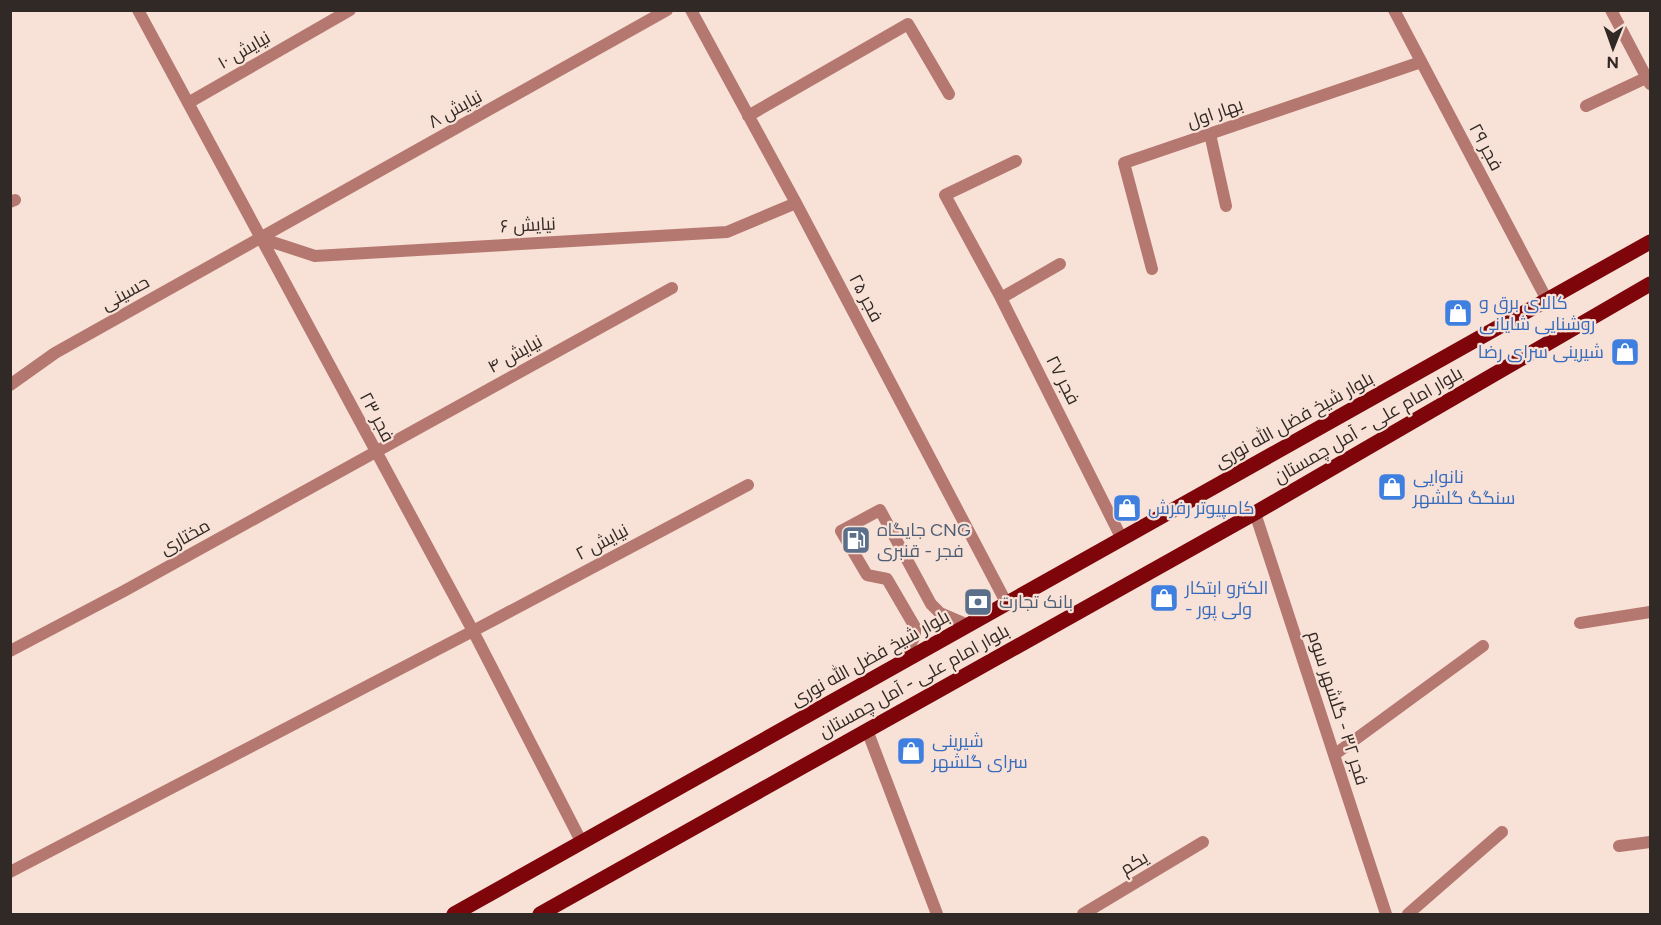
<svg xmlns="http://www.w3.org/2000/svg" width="1661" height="925" font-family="Figtree,Cairo,sans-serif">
<rect width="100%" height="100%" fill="#f8e1d6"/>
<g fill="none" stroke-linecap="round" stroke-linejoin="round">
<!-- service -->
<path stroke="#b57870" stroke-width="12" d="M908,659L911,643L915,636V627L887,579L867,575L841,531L880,510L931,604L940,613L968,625"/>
<!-- minor -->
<path stroke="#b57870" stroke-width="12" d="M138,10L473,631L582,843
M691,10L796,203L1007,604
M1394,10L1547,300
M1611,10L1650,84
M188,103L350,10
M1586,106L1650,76
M748,116L908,24L949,94
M1210,134L1226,206
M10,202L15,200
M260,238L315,256L727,232L796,203
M1060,264L1001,298L1122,539
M1152,269L1124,163L1421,62
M1001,298L945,195L1016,161
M10,385L55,353L667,10
M1255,513L1386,914
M1580,623L1650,612
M10,651L124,591L672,288
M867,730L937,914
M1334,755L1483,646
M1619,846L1650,842
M10,872L473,631L748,485
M1083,914L1203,842
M1408,914L1502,832"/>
<!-- primary -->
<path stroke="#7e050a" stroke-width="15" d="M454,914L1650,242
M540,914L1255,513L1650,284"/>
</g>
<!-- icons -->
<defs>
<g id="shop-square" transform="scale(1.5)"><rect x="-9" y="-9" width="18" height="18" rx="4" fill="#3f7fe0" stroke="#f8e1d6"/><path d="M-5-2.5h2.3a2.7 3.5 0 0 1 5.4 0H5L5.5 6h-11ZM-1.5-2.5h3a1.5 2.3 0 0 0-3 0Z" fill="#fff"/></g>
<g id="fuel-square" transform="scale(1.5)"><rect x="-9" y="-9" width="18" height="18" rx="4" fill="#5c6f8a" stroke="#f8e1d6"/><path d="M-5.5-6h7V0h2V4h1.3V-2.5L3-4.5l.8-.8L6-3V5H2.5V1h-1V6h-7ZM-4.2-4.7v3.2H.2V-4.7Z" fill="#fff"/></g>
<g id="bank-square" transform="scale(1.5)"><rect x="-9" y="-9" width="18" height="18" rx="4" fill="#5c6f8a" stroke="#f8e1d6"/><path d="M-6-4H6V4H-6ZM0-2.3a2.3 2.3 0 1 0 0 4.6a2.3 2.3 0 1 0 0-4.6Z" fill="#fff"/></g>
</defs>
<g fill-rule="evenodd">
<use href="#shop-square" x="1458" y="313"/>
<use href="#shop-square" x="1625" y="352"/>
<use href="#shop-square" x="1392" y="487"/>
<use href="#shop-square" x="1127" y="508"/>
<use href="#fuel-square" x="856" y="540"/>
<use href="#shop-square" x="1164" y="598"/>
<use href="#bank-square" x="978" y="602"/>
<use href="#shop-square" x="911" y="751"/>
</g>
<g text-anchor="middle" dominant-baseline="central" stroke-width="4.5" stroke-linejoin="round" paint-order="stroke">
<!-- street labels -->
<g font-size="18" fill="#312925" stroke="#f8e1d6">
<text transform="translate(244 50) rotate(-30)">نیایش ۱۰</text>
<text transform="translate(455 109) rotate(-29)">نیایش ۸</text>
<text transform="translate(1215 113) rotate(-19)">بهار اول</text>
<text transform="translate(1486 147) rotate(62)">فجر ۲۹</text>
<text transform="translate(528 225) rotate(-3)">نیایش ۶</text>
<text transform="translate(125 293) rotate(-29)">حسینی</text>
<text transform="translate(866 298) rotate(62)">فجر ۲۵</text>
<text transform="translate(515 354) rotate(-29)">نیایش ۴</text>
<text transform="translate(1063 380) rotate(63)">فجر ۲۷</text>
<text transform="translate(377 417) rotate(62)">فجر ۲۳</text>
<text transform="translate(1294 420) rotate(-29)">بلوار شیخ فضل الله نوری</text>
<text transform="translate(1368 425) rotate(-30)">بلوار امام علی - آمل چمستان</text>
<text transform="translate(185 537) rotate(-29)">مختاری</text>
<text transform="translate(602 542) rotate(-28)">نیایش ۲</text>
<text transform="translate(870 658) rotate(-29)">بلوار شیخ فضل الله نوری</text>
<text transform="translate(914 681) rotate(-29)">بلوار امام علی - آمل چمستان</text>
<text transform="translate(1338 708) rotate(72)">فجر ۳۲ - گلشهر سوم</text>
<text transform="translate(1134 863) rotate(-31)">یکم</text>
</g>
<!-- shop labels -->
<g font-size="18" fill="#366cbe" stroke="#f8e1d6" text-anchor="start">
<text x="1479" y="303">کالای برق و<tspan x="1479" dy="21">روشنایی شایانی</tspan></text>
<text x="1604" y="352" text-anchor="end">شیرینی سرای رضا</text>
<text x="1413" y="477">نانوایی<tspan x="1413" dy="21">سنگگ گلشهر</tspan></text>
<text x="1148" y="508">کامپیوتر رفرش</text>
<text x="1185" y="588">الکترو ابتکار<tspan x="1185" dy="21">- ولی پور</tspan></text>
<text x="932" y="741">شیرینی<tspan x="932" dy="21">سرای گلشهر</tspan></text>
</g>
<!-- service labels -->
<g font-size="18" fill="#4e5e75" stroke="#f8e1d6" text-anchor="start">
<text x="877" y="530">جایگاه CNG<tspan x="877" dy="21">فجر - قنبری</tspan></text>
<text x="999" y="602">بانک تجارت</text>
</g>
</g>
<!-- border -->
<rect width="1661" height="925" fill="none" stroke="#312925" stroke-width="24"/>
<!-- north arrow -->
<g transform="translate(1613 48) rotate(181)" stroke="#f8e1d6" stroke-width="4.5" paint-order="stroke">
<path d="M0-4.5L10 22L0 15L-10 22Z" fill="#312925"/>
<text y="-9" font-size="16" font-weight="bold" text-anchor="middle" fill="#312925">N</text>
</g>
</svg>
